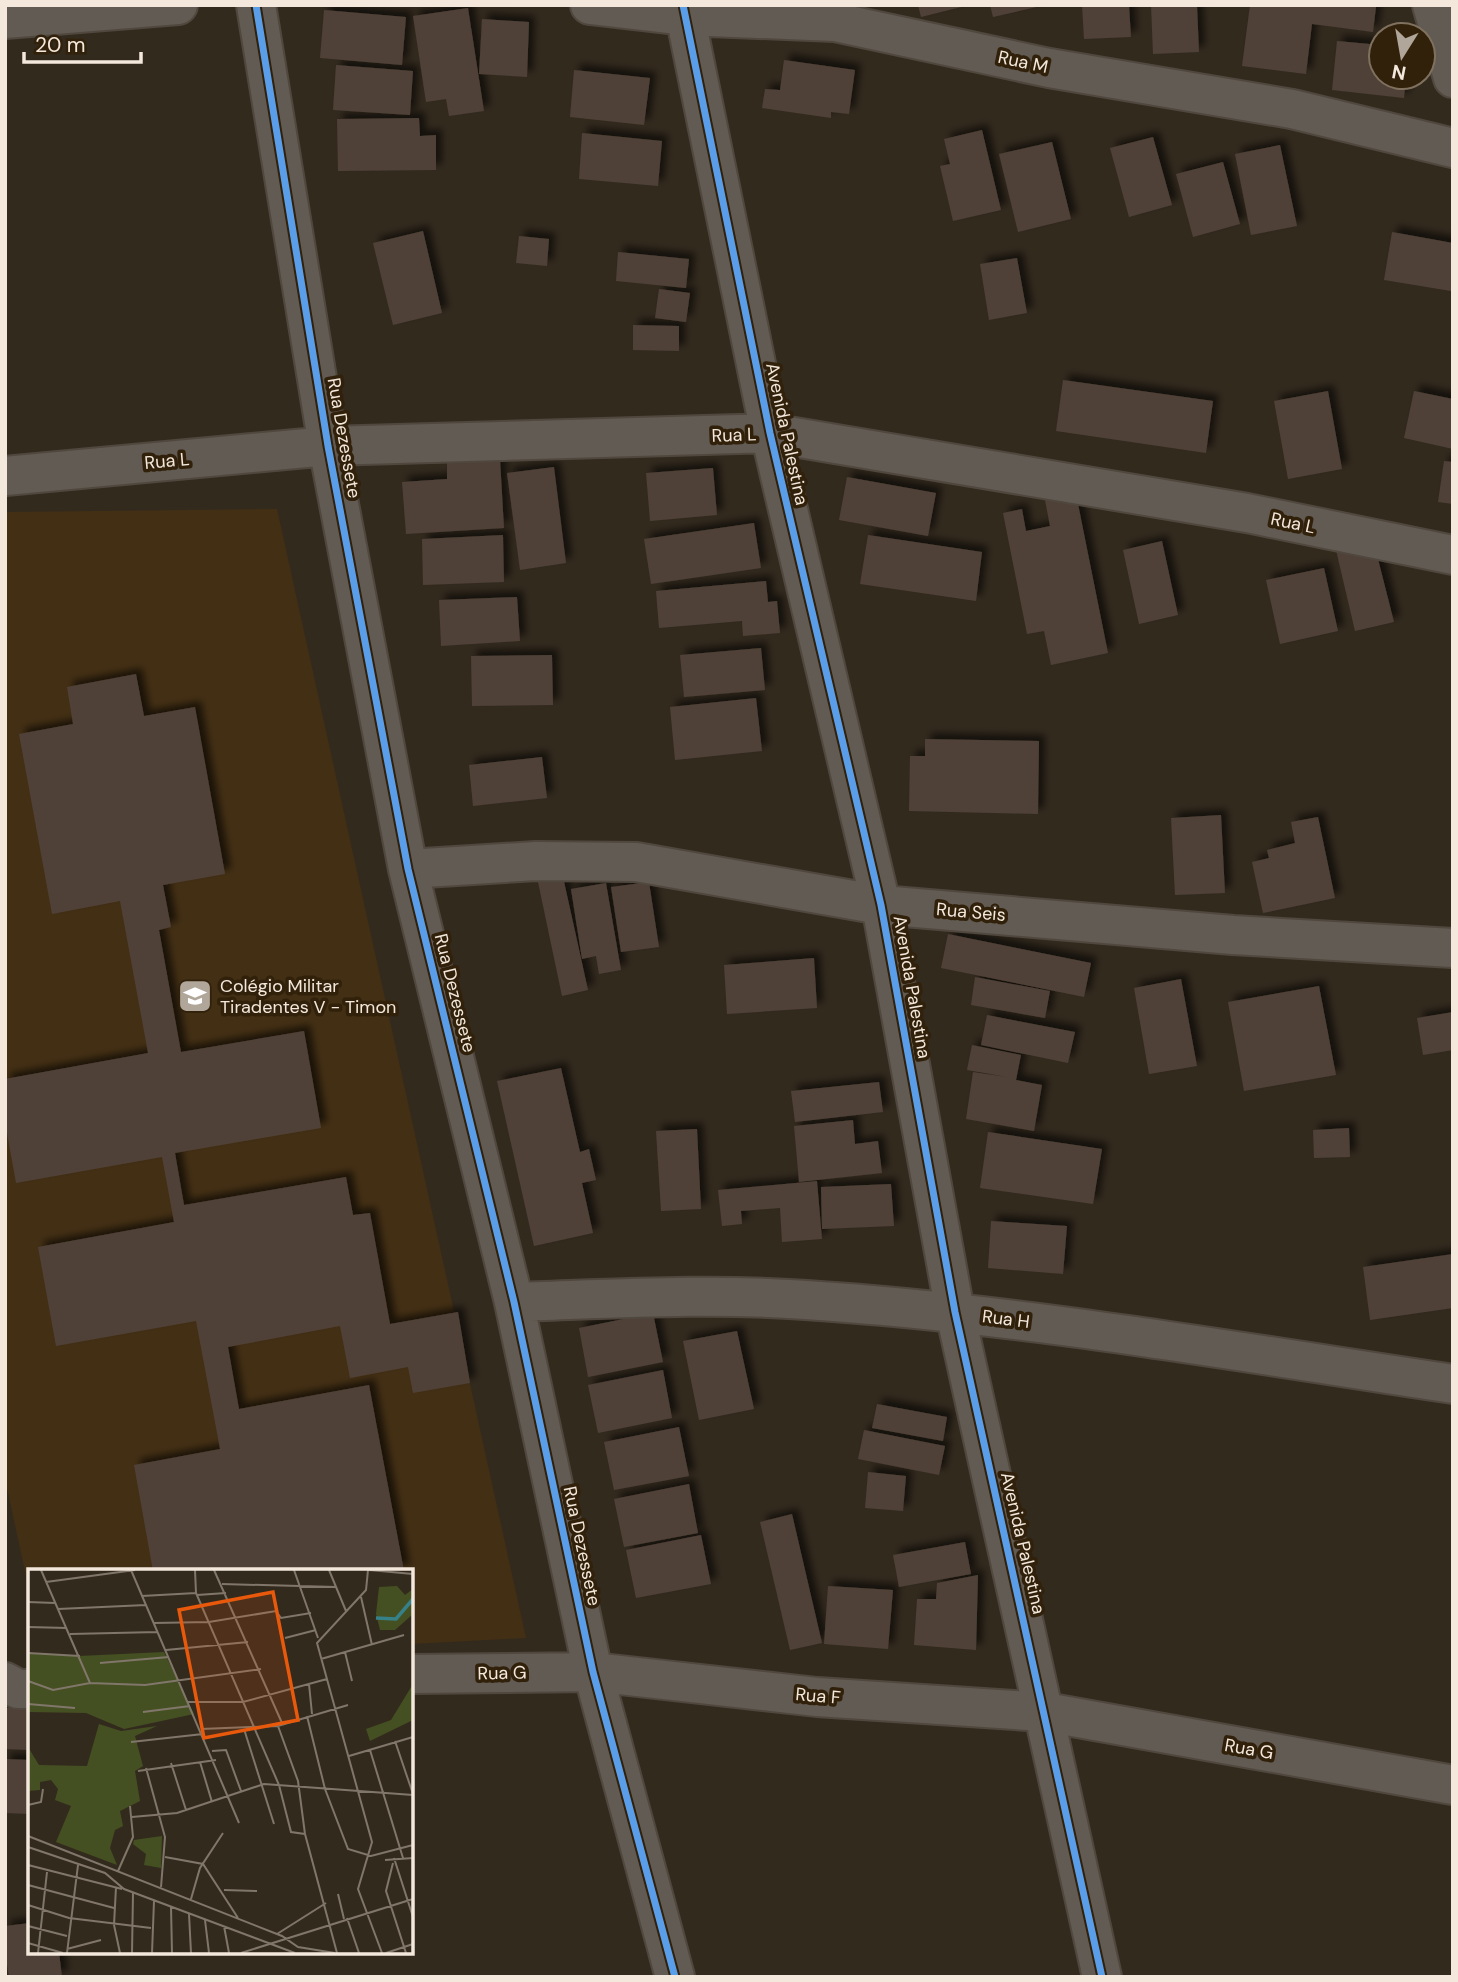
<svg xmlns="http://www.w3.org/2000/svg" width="1458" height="1982" font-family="'DM Sans',sans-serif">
<defs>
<filter id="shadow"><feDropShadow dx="6" dy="-6" stdDeviation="3.5" flood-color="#0009"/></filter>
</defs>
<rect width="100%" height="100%" fill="#332a1e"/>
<!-- built -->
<path fill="#432f14" d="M277,509L526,1638L411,1644V1571H30V1594L5,1479V512Z"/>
<!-- building -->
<path fill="#4f4137" filter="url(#shadow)" d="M918,5H965V6L921,17Z
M990,5H1041V6L993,17Z
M1082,5H1129L1131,37L1084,39Z
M1151,5H1197L1199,52L1153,54Z
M1250,5L1376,7L1373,32L1312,24L1306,74L1242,66Z
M468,8L484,111L449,116L446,99L426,102L413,16Z
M324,10L406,17L402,65L320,58Z
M482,19L529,22L527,77L479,74Z
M1337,41L1381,45V77H1406L1404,98L1332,90Z
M784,60L855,70L849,114L831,112V118L762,108L765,89L780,90Z
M336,65L413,71L410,115L333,110Z
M574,70L650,78L644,125L570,117Z
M419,118L420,136L436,135V170L338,171L337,119Z
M982,130L1001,210L953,221L940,166L950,164L944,139Z
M582,133L662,141L658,186L579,179Z
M1153,137L1172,205L1129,217L1110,148Z
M1052,142L1071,219L1018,232L999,154Z
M1280,145L1297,226L1251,235L1235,154Z
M1223,162L1240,224L1193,237L1176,174Z
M423,231L442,313L393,325L373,243Z
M1392,232L1453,243L1451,291L1384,280Z
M519,236L549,239L547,266L516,263Z
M618,252L689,259L686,288L616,281Z
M1017,258L1027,313L989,320L980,264Z
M659,289L690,293L686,322L655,318Z
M633,325L679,326V351L633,350Z
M1063,380L1213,401L1206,453L1056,431Z
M1328,391L1342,469L1288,479L1274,401Z
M1414,391L1453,399V449L1404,438Z
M500,459L504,528L406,534L402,482L447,479V462Z
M1444,461L1453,462V504L1438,502Z
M554,467L566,563L520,570L507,473Z
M713,468L717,515L650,521L646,473Z
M847,477L936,493L928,536L839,520Z
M1075,489L1108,653L1051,665L1044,631L1027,634L1003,513L1022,509L1026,531L1050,526L1044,495Z
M754,523L761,568L651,584L644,539Z
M503,535L504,582L423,585L422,539Z
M868,535L982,552L976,601L860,584Z
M1162,541L1178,615L1139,624L1123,550Z
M1361,545L1365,558L1377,555L1394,622L1355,631L1336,550Z
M1324,568L1338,631L1280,644L1266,580Z
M766,581L768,602L777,601L780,633L743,636L742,621L659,628L656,591Z
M517,597L520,641L441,646L439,600Z
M761,648L765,690L684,697L680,655Z
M552,655L553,705L472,706L471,656Z
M136,674L144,716L195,707L225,874L163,885L171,927L159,930L181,1052L304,1031L321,1128L175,1153L184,1205L346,1177L353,1215L370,1213L390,1324L458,1312L470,1383L413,1393L408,1367L350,1378L340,1326L228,1347L239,1409L369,1385L404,1571H153L134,1465L220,1449L196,1321L56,1346L38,1247L174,1222L162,1157L16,1183L5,1122V1079L148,1053L120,901L52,914L19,734L73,724L67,687Z
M756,698L762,751L675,760L670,707Z
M925,739L1039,741L1038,814L909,811L910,756H925Z
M542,757L547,798L473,806L469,765Z
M1221,815L1225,893L1175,895L1171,818Z
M1318,817L1335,898L1263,913L1252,862L1269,858L1267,850L1295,843L1291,822Z
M563,877L588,990L562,996L538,882Z
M649,882L659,947L621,952L611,887Z
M606,883L621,970L599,974L596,956L582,959L571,889Z
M948,934L1091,963L1084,997L941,968Z
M814,958L817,1008L727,1014L724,965Z
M975,977L1050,991L1045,1018L971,1005Z
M1181,979L1197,1066L1149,1074L1134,988Z
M1319,986L1336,1075L1244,1091L1228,1002Z
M1453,1012V1050L1423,1055L1417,1018Z
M987,1015L1075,1032L1068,1063L981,1045Z
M972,1045L1021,1055L1016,1080L1042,1085L1034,1131L966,1119L973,1072L1007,1077L967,1070Z
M561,1068L580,1152L589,1149L596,1180L582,1183L593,1233L534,1246L497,1081Z
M879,1082L883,1112L795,1122L791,1091Z
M853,1120L855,1144L878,1141L882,1173L799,1182L794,1126Z
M1349,1128L1350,1157L1314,1158L1313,1130Z
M697,1129L701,1209L661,1211L656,1131Z
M988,1132L1102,1149L1093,1204L980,1188Z
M817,1181L822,1239L782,1242L780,1208L741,1211L742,1224L722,1226L718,1190Z
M891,1184L894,1226L822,1229L821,1187Z
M991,1221L1067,1226L1063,1274L988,1268Z
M1453,1254V1308L1370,1320L1363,1267Z
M653,1313L663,1362L588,1377L579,1328Z
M737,1331L754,1409L699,1420L683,1341Z
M663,1370L672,1418L598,1433L588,1385Z
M877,1404L947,1417L943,1441L872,1428Z
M679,1427L689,1476L614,1490L604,1442Z
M864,1430L945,1446L939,1475L858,1459Z
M868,1472L906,1476L903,1511L865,1508Z
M689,1484L698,1533L624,1547L614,1499Z
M792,1514L822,1643L790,1650L760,1522Z
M701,1535L711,1584L636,1598L626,1550Z
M965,1542L971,1574L899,1587L893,1555Z
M978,1575L976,1650L914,1645L917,1599H936L937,1583Z
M828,1586L893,1590L888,1649L824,1644Z
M5,1708H30V1750L5,1749Z
M5,1759L30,1760V1814L5,1813Z
M30,1923V1952H59L62,1977H9L5,1952V1926Z"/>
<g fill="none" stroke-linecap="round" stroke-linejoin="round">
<!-- minor casing -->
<g stroke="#50483e" stroke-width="42">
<path id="minor" d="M256,5L328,446L408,869L514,1302L593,1672L675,1977
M590,5L685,16L835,22L1049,68L1292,109L1453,148
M683,5L770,433L881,905L955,1312L1102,1977
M1432,5L1453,78
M5,19L178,5
M5,476L328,446L770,433L1247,513L1453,555
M408,869L536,861L636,862L881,905L1233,935L1453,948
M514,1302C612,1299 709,1293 806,1300C1023,1314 1238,1352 1453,1384
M411,1674L593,1672L817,1697L1045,1712L1453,1785
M5,1682L18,1689H30"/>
</g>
<!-- minor -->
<use href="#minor" stroke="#625b53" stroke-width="38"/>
<!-- cycleway casing -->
<g stroke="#31210b" stroke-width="11">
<path id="cycleway" d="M256,5L328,446L408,869L514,1302L593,1672L675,1977
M683,5L770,433L881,905L955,1312L1102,1977"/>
</g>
<!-- cycleway -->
<use href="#cycleway" stroke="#5a9eea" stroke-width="7"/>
</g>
<!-- icons -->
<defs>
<g id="school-square" transform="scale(1.75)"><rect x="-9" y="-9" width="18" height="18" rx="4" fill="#b0a699" stroke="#31210b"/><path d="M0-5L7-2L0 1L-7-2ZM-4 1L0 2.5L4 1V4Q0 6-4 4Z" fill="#fff"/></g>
</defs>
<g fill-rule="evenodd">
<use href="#school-square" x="195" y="996"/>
</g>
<g text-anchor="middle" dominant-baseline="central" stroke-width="7" stroke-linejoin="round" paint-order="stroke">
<!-- street labels -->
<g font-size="18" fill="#f3e8db" stroke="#31210b">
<text transform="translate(1023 62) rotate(12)">Rua M</text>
<text transform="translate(787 434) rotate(78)">Avenida Palestina</text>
<text transform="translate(734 435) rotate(-2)">Rua L</text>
<text transform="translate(344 438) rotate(80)">Rua Dezessete</text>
<text transform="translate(167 461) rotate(-5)">Rua L</text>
<text transform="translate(1293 523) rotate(12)">Rua L</text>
<text transform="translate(971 912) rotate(5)">Rua Seis</text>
<text transform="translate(912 987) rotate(80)">Avenida Palestina</text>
<text transform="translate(455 993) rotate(76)">Rua Dezessete</text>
<text transform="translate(1006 1319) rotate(7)">Rua H</text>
<text transform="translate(1023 1543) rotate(77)">Avenida Palestina</text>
<text transform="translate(582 1546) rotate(78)">Rua Dezessete</text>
<text transform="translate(502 1673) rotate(-1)">Rua G</text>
<text transform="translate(818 1696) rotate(5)">Rua F</text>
<text transform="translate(1249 1749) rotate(10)">Rua G</text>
</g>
<!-- poi labels -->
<g font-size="18" fill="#f3e8db" stroke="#31210b" text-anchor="start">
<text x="220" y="986">Colégio Militar<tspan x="220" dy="21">Tiradentes V - Timon</tspan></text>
</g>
</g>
<!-- overview -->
<g transform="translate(28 1569)">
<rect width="385" height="385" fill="#332a1e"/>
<path d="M369,17L377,26L385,20V45L367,61H352L348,45L351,18ZM136,83L166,145L96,160L58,144L0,143V84L51,87ZM385,115V151L342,172L338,160L363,151ZM71,155L93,162L129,157L107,167L115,197L107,202L112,232L92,242L95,257L87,261L82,279L89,296L28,273L43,237L27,231L30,220L23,211L12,213V221L0,222V178L11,196L59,197ZM134,267L133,299L116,296L118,285L105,275L106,271Z" fill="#455022"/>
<path fill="none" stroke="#368087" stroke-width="3.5" d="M348,49L368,50L385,30"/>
<path fill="none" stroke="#80766a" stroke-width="2" d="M13,1L62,114M103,1L211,254M167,1L168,24L251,216L263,263L277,265M186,1L254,154M266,1L290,69M301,1L318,42M340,1L338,21L289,74L344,273L330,320L354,384M341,1L385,5M18,13L107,1M194,15L308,18M169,26L198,24M114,27L168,24M333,28L344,76M0,33L27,34M30,40L118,36M126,54L181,53L248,42L253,49L283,44M0,58L39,59M42,65L130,63M257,69L288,61M138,81L220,73M317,83L324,112M0,84L52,87M293,90L376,66M72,94L141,88M0,112L25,121L62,114L117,116L233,100M281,115L284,145M160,133H215L299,110M0,135L47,139M115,143L162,137M279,147L297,220L320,280L343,287L385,276M250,157L270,212L277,265L309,384M173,160L250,157L320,136M216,160L246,255M367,172L385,225M103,173L175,165M342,181L375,289M184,182L198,181L213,222M321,187L385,168M172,193L184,233M143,194L158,241M118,199L137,268L133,318M110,202L188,191M0,236L13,233L15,220M104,248L149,244L236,215L385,226M0,267L254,367L270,378L307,384M0,278L77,304L96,320L267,384M137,288L175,295L210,349M366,289L385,348M357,291L385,289M365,294L358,322L378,384M0,296L94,320M90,302L105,268L102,237M0,316L86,339M88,318L86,356L92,384M196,321L229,322M310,325L316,350M163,330L172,299L195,264M0,336L41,349L123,359M143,338L144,384M161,345L163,384M319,349L331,384M177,351L181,384M0,357L39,367M196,357L201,384M249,365L298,334M0,374L35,384M39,380L73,371M10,384L19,303M39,384L50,296M104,384L105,324M124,384L126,332M213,384L385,330M358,384L385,375"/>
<path fill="#e8590c" fill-opacity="0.15" stroke="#e8590c" stroke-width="3.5" d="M245,23L270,151L176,169L151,41Z"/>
<rect width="385" height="385" fill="none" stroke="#f3e8db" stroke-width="3.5"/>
</g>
<!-- border -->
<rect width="1458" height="1982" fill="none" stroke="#f3e8db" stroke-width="14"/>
<!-- north arrow -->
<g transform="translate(1402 56) rotate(191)"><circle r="33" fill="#31210b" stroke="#7f715e" stroke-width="2"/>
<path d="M0-5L12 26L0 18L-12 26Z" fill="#b0a699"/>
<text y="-10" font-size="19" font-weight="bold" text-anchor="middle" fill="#f3e8db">N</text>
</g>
<!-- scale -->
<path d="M24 52v10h117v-10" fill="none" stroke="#f3e8db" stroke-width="3.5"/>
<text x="35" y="52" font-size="21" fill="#f3e8db" stroke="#31210b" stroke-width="5" paint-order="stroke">20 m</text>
</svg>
